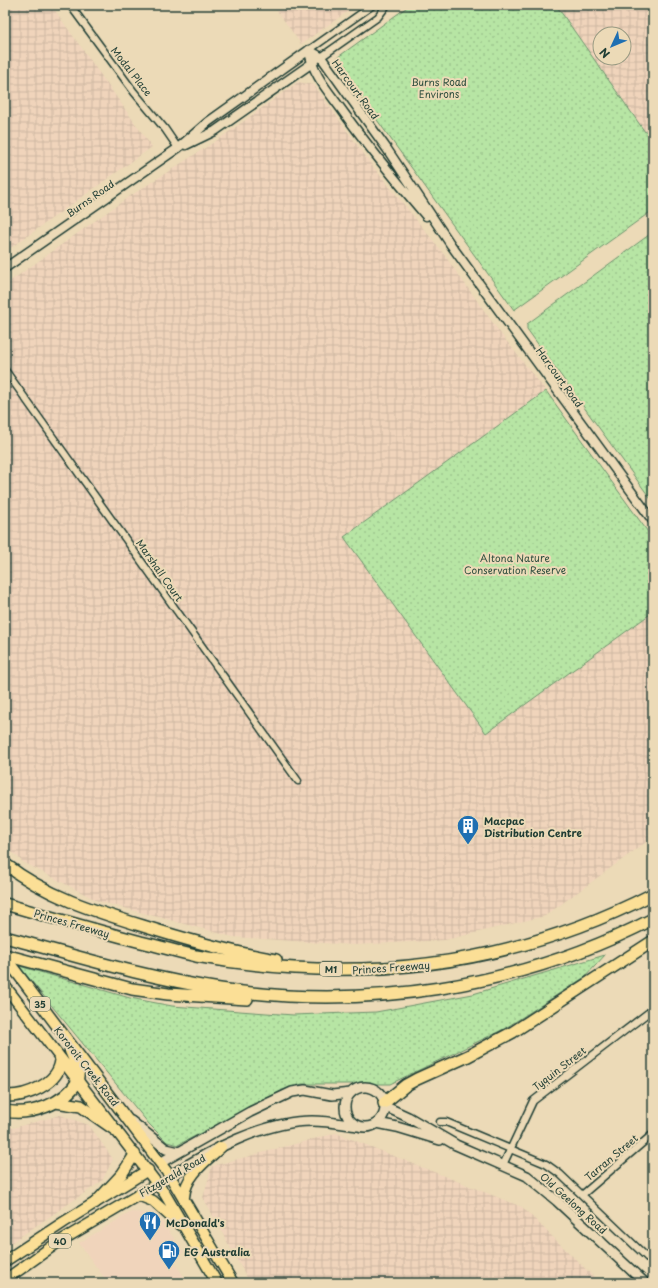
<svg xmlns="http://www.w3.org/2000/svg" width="658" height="1288" font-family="'Playpen Sans',sans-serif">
<defs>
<pattern id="industrial-grid" width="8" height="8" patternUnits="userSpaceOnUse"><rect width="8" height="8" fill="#f0d4bb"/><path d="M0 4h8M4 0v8" fill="none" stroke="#cdb7a1"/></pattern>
<pattern id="grass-dots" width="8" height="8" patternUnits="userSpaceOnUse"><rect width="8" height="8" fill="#b7e5a4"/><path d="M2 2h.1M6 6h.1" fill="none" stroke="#9dc58e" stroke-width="1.8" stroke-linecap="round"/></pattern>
</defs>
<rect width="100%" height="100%" fill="#ecdab7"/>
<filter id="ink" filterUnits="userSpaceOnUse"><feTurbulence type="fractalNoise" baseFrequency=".025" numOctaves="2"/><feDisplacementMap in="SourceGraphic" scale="8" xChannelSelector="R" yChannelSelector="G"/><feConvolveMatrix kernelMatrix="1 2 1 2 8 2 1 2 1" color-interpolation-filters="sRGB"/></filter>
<g filter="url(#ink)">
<!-- built -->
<path fill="#f0d4bb" d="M131,1212L146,1213L159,1218L184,1252L173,1260L188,1283H108L79,1243Z"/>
<!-- industrial -->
<path fill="url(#industrial-grid)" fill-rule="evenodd" d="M6,5H51L152,147L5,252Z
M273,5H357L301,44Z
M556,5H653V127L645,132ZM600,34H624V58H600Z
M298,82L314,85L371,164L440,249L501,334L546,391L345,537L486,733L653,612V837L545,916L445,940L354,945L233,937L98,901L23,862L5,846V285L127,198L219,139Z
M60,1115L89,1125L113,1159L102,1181L5,1247V1125L13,1128Z
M336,1133L522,1207L600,1283H250L203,1198L212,1166Z"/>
<!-- grass -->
<path fill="url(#grass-dots)" stroke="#6b916c" d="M410,5H556L645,132L653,127V210L514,310L336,63L338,57Z
M653,232V502L527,329V324Z
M546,391L653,539V612L486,733L344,537Z
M605,955L585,977L504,1029L390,1084H302L283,1090L178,1145L167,1142L149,1124L19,966L130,998L172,1006L293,1015L376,1012L473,994Z"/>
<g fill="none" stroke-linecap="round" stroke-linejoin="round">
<!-- minor casing -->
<g stroke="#1f3d34" stroke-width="9">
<path id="minor" d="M70,5L134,92L165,129L178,148
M309,50L373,5
M321,57L378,17L387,5
M5,370L298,781
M440,1122H446L546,1164L560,1174L653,1263
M503,1165L533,1101L653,1009
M582,1195L653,1134"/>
</g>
<!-- tertiary casing -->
<g stroke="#1f3d34" stroke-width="11">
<path id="tertiary" d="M309,50L321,57L387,149L451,245L653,521
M309,50C312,75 330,93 344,113C370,149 398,183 426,216
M186,145L215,131L315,61
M5,268L178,148L208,122L309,50"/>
</g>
<!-- secondary casing -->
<g stroke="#1f3d34" stroke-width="12">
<path id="secondary" d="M345 1107a20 20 0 1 1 40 0a20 20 0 1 1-40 0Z
M384,1106L408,1117L456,1145L527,1176L557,1201L645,1283
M131,1121L166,1149L179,1152
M377,1123L397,1127L440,1140
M160,1163L250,1112L292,1092L305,1090L332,1095L351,1093
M170,1176C208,1151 265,1121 312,1121C327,1121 342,1124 357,1126"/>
</g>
<!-- primary casing -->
<g stroke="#1f3d34" stroke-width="13">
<path id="primary" d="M5,1261L64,1222L148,1170
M5,1280L57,1243L157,1184"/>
</g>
<!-- trunk casing -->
<g stroke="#1f3d34" stroke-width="13">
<path id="trunk" d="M5,957L170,1176L233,1283
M5,986L165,1194L217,1283
M70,1051L79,1072L78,1081
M138,1195L153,1201L180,1225
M184,1197C185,1176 206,1161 221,1147
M95,1203L122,1174L135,1154"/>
</g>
<!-- motorway casing -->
<g stroke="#1f3d34" stroke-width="14">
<path id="motorway" d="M5,864C46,896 94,911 143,926C187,940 230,952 276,960
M5,904C50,917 95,930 141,942C159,946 178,952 196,956C355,985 508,968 653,894
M5,937C76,956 147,978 220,989C366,1011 522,987 653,919
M5,955L132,989L168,994L247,999
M5,1096C26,1097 59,1084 61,1060
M56,1102L81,1106L117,1131
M384,1103L406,1085L417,1079L468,1056L513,1032L653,941
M5,1111C31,1116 64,1104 78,1081"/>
</g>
<!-- minor -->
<use href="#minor" stroke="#ecdab7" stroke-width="6"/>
<!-- tertiary -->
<use href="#tertiary" stroke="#ecdab7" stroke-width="8"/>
<!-- secondary -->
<use href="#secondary" stroke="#ecdab7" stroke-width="9"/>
<!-- primary -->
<use href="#primary" stroke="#fbdf96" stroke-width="10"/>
<!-- trunk -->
<use href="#trunk" stroke="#fbdf96" stroke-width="10"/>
<!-- motorway -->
<use href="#motorway" stroke="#fbdf96" stroke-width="11"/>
</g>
</g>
<!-- icons -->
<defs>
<g id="building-pin" transform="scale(1.15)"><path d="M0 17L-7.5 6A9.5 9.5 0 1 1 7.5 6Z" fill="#1f6fb2" stroke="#ecdab7"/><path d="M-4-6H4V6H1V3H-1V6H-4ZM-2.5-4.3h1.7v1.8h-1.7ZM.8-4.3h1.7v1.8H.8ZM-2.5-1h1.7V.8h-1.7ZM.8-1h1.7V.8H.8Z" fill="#fff"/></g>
<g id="restaurant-pin" transform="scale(1.15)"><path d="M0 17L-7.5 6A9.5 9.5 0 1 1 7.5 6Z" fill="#1f6fb2" stroke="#ecdab7"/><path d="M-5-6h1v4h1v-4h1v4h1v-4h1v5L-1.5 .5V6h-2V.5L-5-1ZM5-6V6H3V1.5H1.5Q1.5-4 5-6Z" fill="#fff"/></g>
<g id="fuel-pin" transform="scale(1.15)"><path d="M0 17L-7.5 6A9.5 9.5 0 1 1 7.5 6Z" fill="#1f6fb2" stroke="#ecdab7"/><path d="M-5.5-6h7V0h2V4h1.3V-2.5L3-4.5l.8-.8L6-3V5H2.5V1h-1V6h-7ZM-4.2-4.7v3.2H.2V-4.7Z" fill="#fff"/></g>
</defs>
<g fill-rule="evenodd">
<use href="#building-pin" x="468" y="826"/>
<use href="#restaurant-pin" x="150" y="1222"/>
<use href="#fuel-pin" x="169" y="1251"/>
</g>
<g text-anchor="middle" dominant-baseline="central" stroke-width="4" stroke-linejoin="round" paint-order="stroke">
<!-- shield labels -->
<g fill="#ecdab7" stroke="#5c6c5b" stroke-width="1">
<rect x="320" y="962" width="22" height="14" rx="3"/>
<rect x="30" y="997" width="20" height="14" rx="3"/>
<rect x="49" y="1234" width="22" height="14" rx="3"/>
</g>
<g font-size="9" font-weight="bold" fill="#1f3d34">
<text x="331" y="969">M1</text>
<text x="40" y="1004">35</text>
<text x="60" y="1241">40</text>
</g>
<!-- street labels -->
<g font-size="10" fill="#1f3d34" stroke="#ecdab7">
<text transform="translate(132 71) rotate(52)">Modal Place</text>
<text transform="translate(356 89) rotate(54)">Harcourt Road</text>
<text transform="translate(90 198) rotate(-35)">Burns Road</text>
<text transform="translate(560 377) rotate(54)">Harcourt Road</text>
<text transform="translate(160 570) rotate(55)">Marshall Court</text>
<text transform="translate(72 923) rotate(16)">Princes Freeway</text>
<text transform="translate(391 967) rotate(-4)">Princes Freeway</text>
<text transform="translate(87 1066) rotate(52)">Kororoit Creek Road</text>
<text transform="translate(559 1068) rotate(-38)">Tyquin Street</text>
<text transform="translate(611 1157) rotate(-40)">Tarran Street</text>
<text transform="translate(172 1175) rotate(-30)">Fitzgerald Road</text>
<text transform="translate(574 1203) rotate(42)">Old Geelong Road</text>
</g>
<!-- park labels -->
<g font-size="10" fill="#2e4e3f" stroke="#ecdab7">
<text x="439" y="81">Burns Road<tspan x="439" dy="12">Environs</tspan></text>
<text x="515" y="557">Altona Nature<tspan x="515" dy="12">Conservation Reserve</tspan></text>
</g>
<!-- poi labels -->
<g font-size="10" font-weight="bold" fill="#1f3d34" stroke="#ecdab7" text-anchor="start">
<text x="484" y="820">Macpac<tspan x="484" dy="12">Distribution Centre</tspan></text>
<text x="166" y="1222">McDonald's</text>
<text x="184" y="1251">EG Australia</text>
</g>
</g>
<!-- margin -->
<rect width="658" height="1288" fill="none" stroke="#ecdab7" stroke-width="20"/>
<rect x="10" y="10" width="638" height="1268" fill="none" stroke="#1f3d34" stroke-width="1.5" filter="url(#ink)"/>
<!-- north arrow -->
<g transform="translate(612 46) rotate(226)"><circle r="19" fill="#ecdab7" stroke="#9a9b83"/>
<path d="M0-3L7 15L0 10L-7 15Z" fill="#1f6fb2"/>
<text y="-6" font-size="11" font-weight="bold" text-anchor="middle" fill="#1f3d34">N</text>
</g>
</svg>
